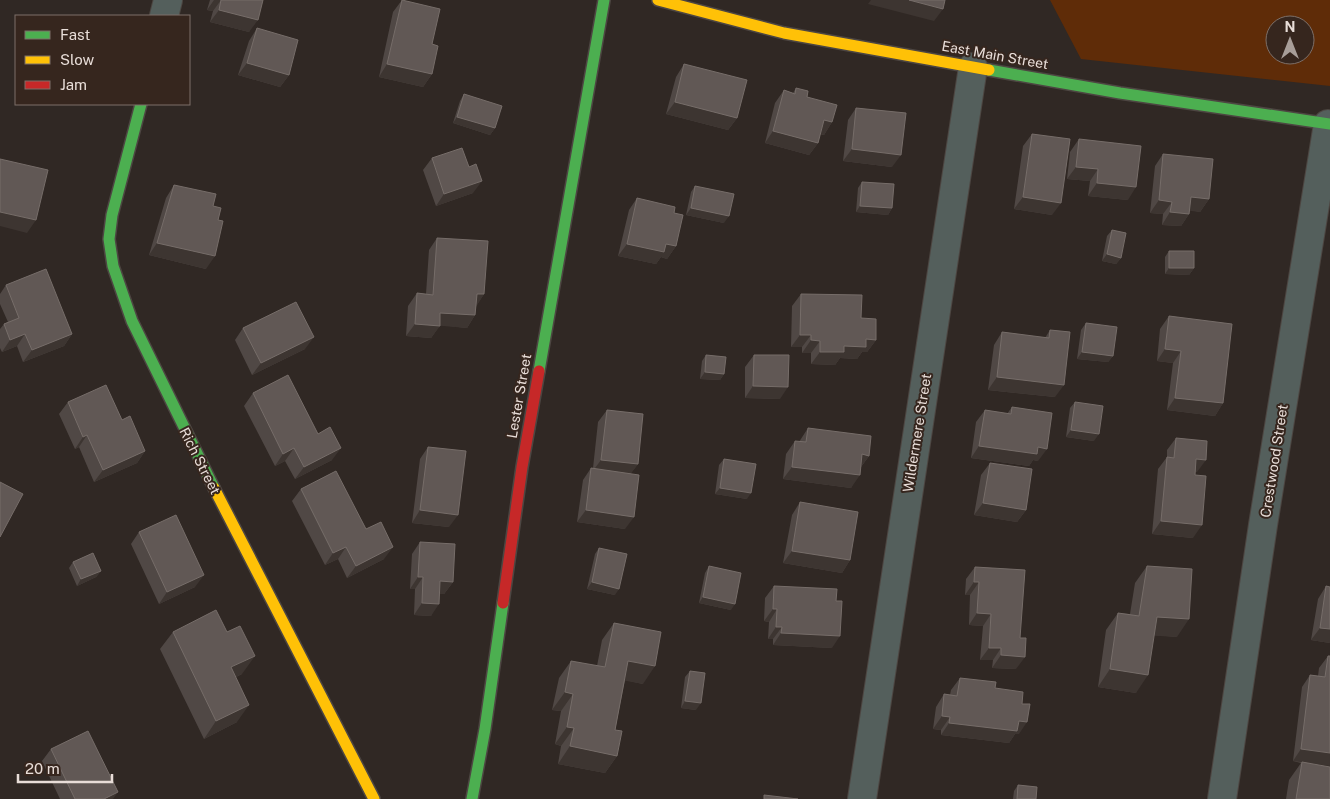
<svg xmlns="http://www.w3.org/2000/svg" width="1330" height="799" font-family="'Public Sans',sans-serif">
<rect width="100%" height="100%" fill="#302824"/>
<!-- green -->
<path fill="#5f2c08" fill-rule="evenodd" d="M1050,0H1330V86L1081,59ZM1275,25H1305V55H1275Z"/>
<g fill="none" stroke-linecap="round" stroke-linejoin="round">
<!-- street casing -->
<g stroke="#4d4642" stroke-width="30">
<path id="street" d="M164,16L168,0
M862,799L973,67
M1222,799L1263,525L1328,124"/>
</g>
<!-- fast casing -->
<g stroke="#4d4642" stroke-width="14">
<path id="fast" d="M989,70L1120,93L1330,124
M141,104L112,215L109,239L113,266L132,321L214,488
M539,371L604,0
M472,799L485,729L503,603"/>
</g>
<!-- slow casing -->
<g stroke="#4d4642" stroke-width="14">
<path id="slow" d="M658,0L784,33L989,70
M214,488L374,799"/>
</g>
<!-- jam casing -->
<g stroke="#4d4642" stroke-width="14">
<path id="jam" d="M503,603L522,467L539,371"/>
</g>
<!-- street -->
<use href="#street" stroke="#545f5c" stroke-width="28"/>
<!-- fast -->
<use href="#fast" stroke="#4caf50" stroke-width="11"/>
<!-- slow -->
<use href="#slow" stroke="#ffc107" stroke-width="11"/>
<!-- jam -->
<use href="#jam" stroke="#c62828" stroke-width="11"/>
</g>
<!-- wall -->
<path fill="#504845" d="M210,0H263L249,32L210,22L213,11L207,10Z
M402,0L432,44V74L423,87L379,77L393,12Z
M257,28L289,75L280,87L238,75L249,41Z
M684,64L737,118L728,130L666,114L676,77Z
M796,88L807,97L832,122L824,135L820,134L818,143L809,155L765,143L775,103L784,90L793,93Z
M464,94L495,128L490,135L453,123L460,101Z
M856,108L892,167L843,161L848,120Z
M1032,134L1052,215L1014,209L1023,146Z
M1079,139L1128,200L1088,196L1090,181L1067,179L1070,152Z
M1163,154L1209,199L1200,212L1190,210L1189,214L1181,226L1162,225L1163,214L1150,213L1155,166Z
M432,158L473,193L436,206L423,170Z
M862,182L892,208L888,215L856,212L858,188Z
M174,185L213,206L206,269L149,255L166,198Z
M695,186L724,223L686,215L691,192Z
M637,198L674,213L676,246L667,259L661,257L656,264L618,256L629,210Z
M1112,230L1121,258L1116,264L1102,261L1107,236Z
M437,238L484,294L476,306L475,315L467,328L440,325L431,338L406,336L408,306L417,293L426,294L429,250Z
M1169,251L1194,268L1189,275L1165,274V257Z
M6,285L72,334L64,346L23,362L17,346L2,352L0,348V329L4,324L8,322L0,304V294Z
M801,294L861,318L876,340L867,352H862L857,359L840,358L835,365L811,364V353H802V347H791L792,306Z
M1169,316L1223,403L1215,416L1167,410L1173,363L1157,361L1160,329Z
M1086,323L1113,356L1108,362L1077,359L1081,330Z
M243,328L305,349L252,375L235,340Z
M1050,330L1055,397L988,390L994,345L1002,332L1045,338Z
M706,355L724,374L720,380L700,379L702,361Z
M754,355L780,399L745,398V367Z
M253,393L332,460L295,479L285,461L275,466L244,406Z
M68,402L122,420L145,451L137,463L94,482L79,447L75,449L59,414Z
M1075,402L1094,441L1066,437L1070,408Z
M1012,407L1038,461L1033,460L1029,466L971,458L976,422L985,410L1007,414Z
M607,410L638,464L630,474L625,529L577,522L583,480L591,468H593L598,422Z
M808,428L869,456L861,467L851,488L783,479L786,454L795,441L799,442Z
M1176,438L1197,472H1195V475L1193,538L1152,534L1158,469L1167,457V450Z
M428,447L449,527L412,523L420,459Z
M724,459L747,499L715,494L719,465Z
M990,463L1026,510L1017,522L974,515L981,475Z
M301,489L366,529L384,559L347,578L338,559L325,565L292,501Z
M800,502L850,560L842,573L783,563L792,515Z
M139,532L195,587L159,604L131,544Z
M420,542L453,582L444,594H440L431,616L414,615L415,589H410L412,554Z
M599,548L615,595L587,589L595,554Z
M73,562L101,571L96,577L77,586L69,568Z
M709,566L731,610L699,603L705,573Z
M1147,566L1177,637L1154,635L1136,693L1098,687L1106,630L1118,613L1130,614L1135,583Z
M975,567L1016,669L992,668L993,660H980L983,626L969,625L970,595H965L966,579Z
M774,586L832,648L773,645V639H768L769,622L764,621L765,598Z
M1326,586L1330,643L1311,640L1318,599Z
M614,623L643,684L625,680L615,730L617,756L605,773L558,764L561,746L555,744L561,711L552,710L559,678L571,661L597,666L602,640Z
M173,632L242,674L236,677L237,722L204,739L160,649Z
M1328,656H1330L1311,764L1330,799H1286L1289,780L1301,763L1293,761L1302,687L1310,675L1318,676L1319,668Z
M690,671L696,710L681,708L685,677Z
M960,678L995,688L1019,734H1015L1009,743L941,735V730L933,729L936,707L944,694L950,695L951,690Z
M51,749L113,799H60L42,761Z
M1018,785L1036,799H1013L1014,791Z"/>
<!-- shaded-wall -->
<path fill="#3d3531" d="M214,0H221L213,11L207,10Z
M871,0H909L943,9L934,21L868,4Z
M219,10L258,20L249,32L210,22Z
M247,63L289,75L280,87L238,75Z
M387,64L432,74L423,87L379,77Z
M675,102L737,118L728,130L666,114Z
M457,117L495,128L490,135L453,123Z
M824,120L832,122L824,135L815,132Z
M773,131L818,143L809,155L765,143Z
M852,149L901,155L892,167L843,161Z
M1076,167L1098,169L1090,181L1067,179Z
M482,181L473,193L436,206L444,194Z
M1097,183L1136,187L1128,200L1088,196Z
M1023,197L1061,203L1052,215L1014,209Z
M1191,197L1209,199L1200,212L1183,210Z
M1159,200L1172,202L1163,214L1150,213Z
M860,206L892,208L888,215L856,212Z
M691,208L729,216L724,223L686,215Z
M0,212L36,220L27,233L0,226Z
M1170,212L1189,214L1181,226L1162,225Z
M157,243L215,256L206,269L149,255Z
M627,244H666L676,246L667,259L661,257L656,264L618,256Z
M1107,254L1121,258L1116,264L1102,261Z
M1169,268H1194L1189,275L1165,274Z
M477,294H484L476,307Z
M440,313L475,315L467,328L432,325Z
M415,324L440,326L431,338L406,336Z
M25,334L17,346L2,352L10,340Z
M72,334L64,346L23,362L32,350Z
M800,335H811L802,347H791Z
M314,337L305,349L252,375L261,363Z
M866,339L876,340L867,352H862L857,359L840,358L835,365L811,364L820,352L844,346Z
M811,340L820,341L811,353H802Z
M1165,349L1181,351L1173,363L1157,361Z
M1082,352L1113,356L1108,362L1077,359Z
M705,372L724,374L720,380L700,379Z
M997,377L1064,385L1055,397L988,390Z
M753,386L788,387L780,399L745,398Z
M1175,398L1223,403L1215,416L1167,410Z
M1071,430L1099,434L1094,441L1066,437Z
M87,435L79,447L75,449L83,437Z
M979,446L1038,447L1047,449L1038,461L1033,460L1029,466L971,458Z
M294,448L285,461L275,466L283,454Z
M341,448L332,460L295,479L304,467Z
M145,451L137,463L94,482L103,470Z
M862,454L869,456L860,468Z
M1196,459L1206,460L1197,472L1188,471Z
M601,460L638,464L629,476L592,472Z
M792,467L860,475L851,488L783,479Z
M720,488L751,493L747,499L715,494Z
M983,503L1026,510L1017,522L974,515Z
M420,510L458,515L449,527L412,523Z
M586,510L634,517L625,529L577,522Z
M1161,521L1202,525L1193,538L1152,534Z
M346,547L338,559L325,565L333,553Z
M393,547L384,559L347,578L356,566Z
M792,551L850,560L842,573L783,563Z
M101,571L96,577L77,586L81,579Z
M204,575L195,587L159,604L167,592Z
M418,577H423L415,589H410Z
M440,581L453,582L444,594H432Z
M592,582L619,589L615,595L587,589Z
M974,582H979L970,595H965Z
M703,597L735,604L731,610L699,603Z
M422,603L439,604L431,616L414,615Z
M773,609H777L769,622L764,621Z
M977,613L991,614L983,626L969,625Z
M1157,617L1189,619L1177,637L1144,635Z
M776,627H782L773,639H768Z
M1320,628L1330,629V643L1311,640Z
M781,633L840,636L832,648L773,645Z
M989,648H1001L993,660H980Z
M1001,655L1025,657L1016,669L992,668Z
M255,656L242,674L219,685L231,667Z
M628,661L655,666L643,684L616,679Z
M1110,669L1148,675L1136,693L1098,687Z
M565,692L573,694L561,711L552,710Z
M685,701L701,703L696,710L681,708Z
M249,705L237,722L204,739L216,721Z
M942,716L950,717L941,730L933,729Z
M1019,721L1027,722L1019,734H1015L1009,743L941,735L949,723Z
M567,727L574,728L561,746L555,744Z
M570,746L617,756L605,773L558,764Z
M1301,749L1330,753V766L1293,761Z
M118,792L113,799H104Z"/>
<!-- building -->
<path fill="#615855" stroke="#766d69" d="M221,0H263L258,20L219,10Z
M402,0L440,9L432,44L438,46L432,74L387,64Z
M909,0H945L943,9Z
M257,28L298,40L289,75L247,63Z
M684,64L747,80L737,118L675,102Z
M796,88L808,91L807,97L837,105L832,122L824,120L818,143L773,131L784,90L795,94Z
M464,94L502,106L495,128L457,117Z
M856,108L906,113L901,155L852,149Z
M1032,134L1070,139L1061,203L1023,197Z
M1079,139L1141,146L1136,187L1097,183L1098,169L1076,167Z
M462,148L469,167L476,164L482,181L444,194L432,158Z
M1163,154L1213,159L1209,199L1191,197L1189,214L1170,212L1172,202L1159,200Z
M0,159L48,170L36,220L0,212Z
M862,182L894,184L892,208L860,206Z
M174,185L216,194L213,206L221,208L218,220L223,221L215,256L157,243Z
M695,186L734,194L729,216L691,208Z
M637,198L675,207L674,213L683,215L676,246L666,244L664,252L627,244Z
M1112,230L1126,233L1121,258L1107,254Z
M437,238L488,241L484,294H477L475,315L440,313V326L415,324L417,293L433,295Z
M1169,251H1194V268H1169Z
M46,269L72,334L32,350L25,334L10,340L4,324L19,318L6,285Z
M801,294L862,295L861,318L876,319V340L866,339V347L844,346V352H820V341L811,340V335H800Z
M296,302L314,337L261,363L243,328Z
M1169,316L1232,324L1223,403L1175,398L1181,351L1165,349Z
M1086,323L1117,327L1113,356L1082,352Z
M1050,330L1070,332L1064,385L997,377L1002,332L1049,338Z
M706,355L726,357L724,374L705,372Z
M754,355H789L788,387L753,386Z
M288,375L318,434L330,427L341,448L304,467L294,448L283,454L253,393Z
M106,385L122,420L130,416L145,451L103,470L87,435L83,437L68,402Z
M1075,402L1103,406L1099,434L1071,430Z
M1012,407L1052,413L1047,449L1038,447L1037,454L979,446L985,410L1011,414Z
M607,410L643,414L638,464L601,460Z
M808,428L871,436L869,456L862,454L860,475L792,467L795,441L806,442Z
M1176,438L1207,441L1206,460L1196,459L1195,475L1206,476L1202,525L1161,521L1167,457L1174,458Z
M428,447L466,451L458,515L420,510Z
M724,459L756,464L751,493L720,488Z
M990,463L1032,469L1026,510L983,503Z
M591,468L639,475L634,517L586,510Z
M336,471L366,529L381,522L393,547L356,566L346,547L333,553L301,489Z
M0,482L23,494L0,537Z
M800,502L858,512L850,560L792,551Z
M176,515L204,575L167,592L139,532Z
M420,542L455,544L453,582L440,581L439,604L422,603L423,577H418Z
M599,548L627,554L619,589L592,582Z
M93,553L101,571L81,579L73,562Z
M709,566L741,573L735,604L703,597Z
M1147,566L1192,569L1189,619L1157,617L1148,675L1110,669L1118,613L1139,616Z
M975,567L1025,570L1020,638H1026L1025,657L1001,655V648H989L991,614L977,613L979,582H974Z
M774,586L837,589L836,601H842L840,636L781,633L782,627H776L777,609H773Z
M1326,586L1330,587V629L1320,628Z
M216,610L227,632L240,626L255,656L231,667L249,705L216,721L173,632Z
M614,623L661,632L655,666L628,661L615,730L622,731L617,756L570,746L574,728L567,727L573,694L565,692L571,661L605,667Z
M1328,656H1330V753L1301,749L1310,675L1325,677Z
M690,671L705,673L701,703L685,701Z
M960,678L996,682L995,688L1023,692L1022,704H1030L1027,722L1019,721L1017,731L949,723L950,717L942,716L944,694L957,696Z
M88,731L118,792L104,799H75L51,749Z
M1302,762L1330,767V799H1296Z
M1018,785L1037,787L1036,799H1017Z
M764,795L798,799H764Z"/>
<g text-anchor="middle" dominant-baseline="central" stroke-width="4" stroke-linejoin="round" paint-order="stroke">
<!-- street labels -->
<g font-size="14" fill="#e8ddd8" stroke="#36261e">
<text transform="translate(995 55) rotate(10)">East Main Street</text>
<text transform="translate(519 396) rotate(-80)">Lester Street</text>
<text transform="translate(917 433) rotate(-81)">Wildermere Street</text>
<text transform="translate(200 461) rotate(63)">Rich Street</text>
<text transform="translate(1274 461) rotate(-81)">Crestwood Street</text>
</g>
</g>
<!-- legend -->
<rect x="15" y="15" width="175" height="90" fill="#36261e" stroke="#7d6f68"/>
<rect x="25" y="31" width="25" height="8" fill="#4caf50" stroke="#7d6f68"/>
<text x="60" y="40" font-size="15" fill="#e8ddd8">Fast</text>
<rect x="25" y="56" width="25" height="8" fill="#ffc107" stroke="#7d6f68"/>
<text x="60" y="65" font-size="15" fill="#e8ddd8">Slow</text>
<rect x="25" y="81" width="25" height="8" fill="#c62828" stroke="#7d6f68"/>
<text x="60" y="90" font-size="15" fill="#e8ddd8">Jam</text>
<!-- north arrow -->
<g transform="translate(1290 40)"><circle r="24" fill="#36261e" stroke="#7d6f68"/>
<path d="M0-4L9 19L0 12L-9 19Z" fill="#a89e99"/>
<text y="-8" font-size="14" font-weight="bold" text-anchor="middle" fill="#e8ddd8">N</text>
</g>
<!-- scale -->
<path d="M18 774v8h94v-8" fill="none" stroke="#e8ddd8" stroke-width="2.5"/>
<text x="25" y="774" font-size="15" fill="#e8ddd8" stroke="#36261e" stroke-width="4" paint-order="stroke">20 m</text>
</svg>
